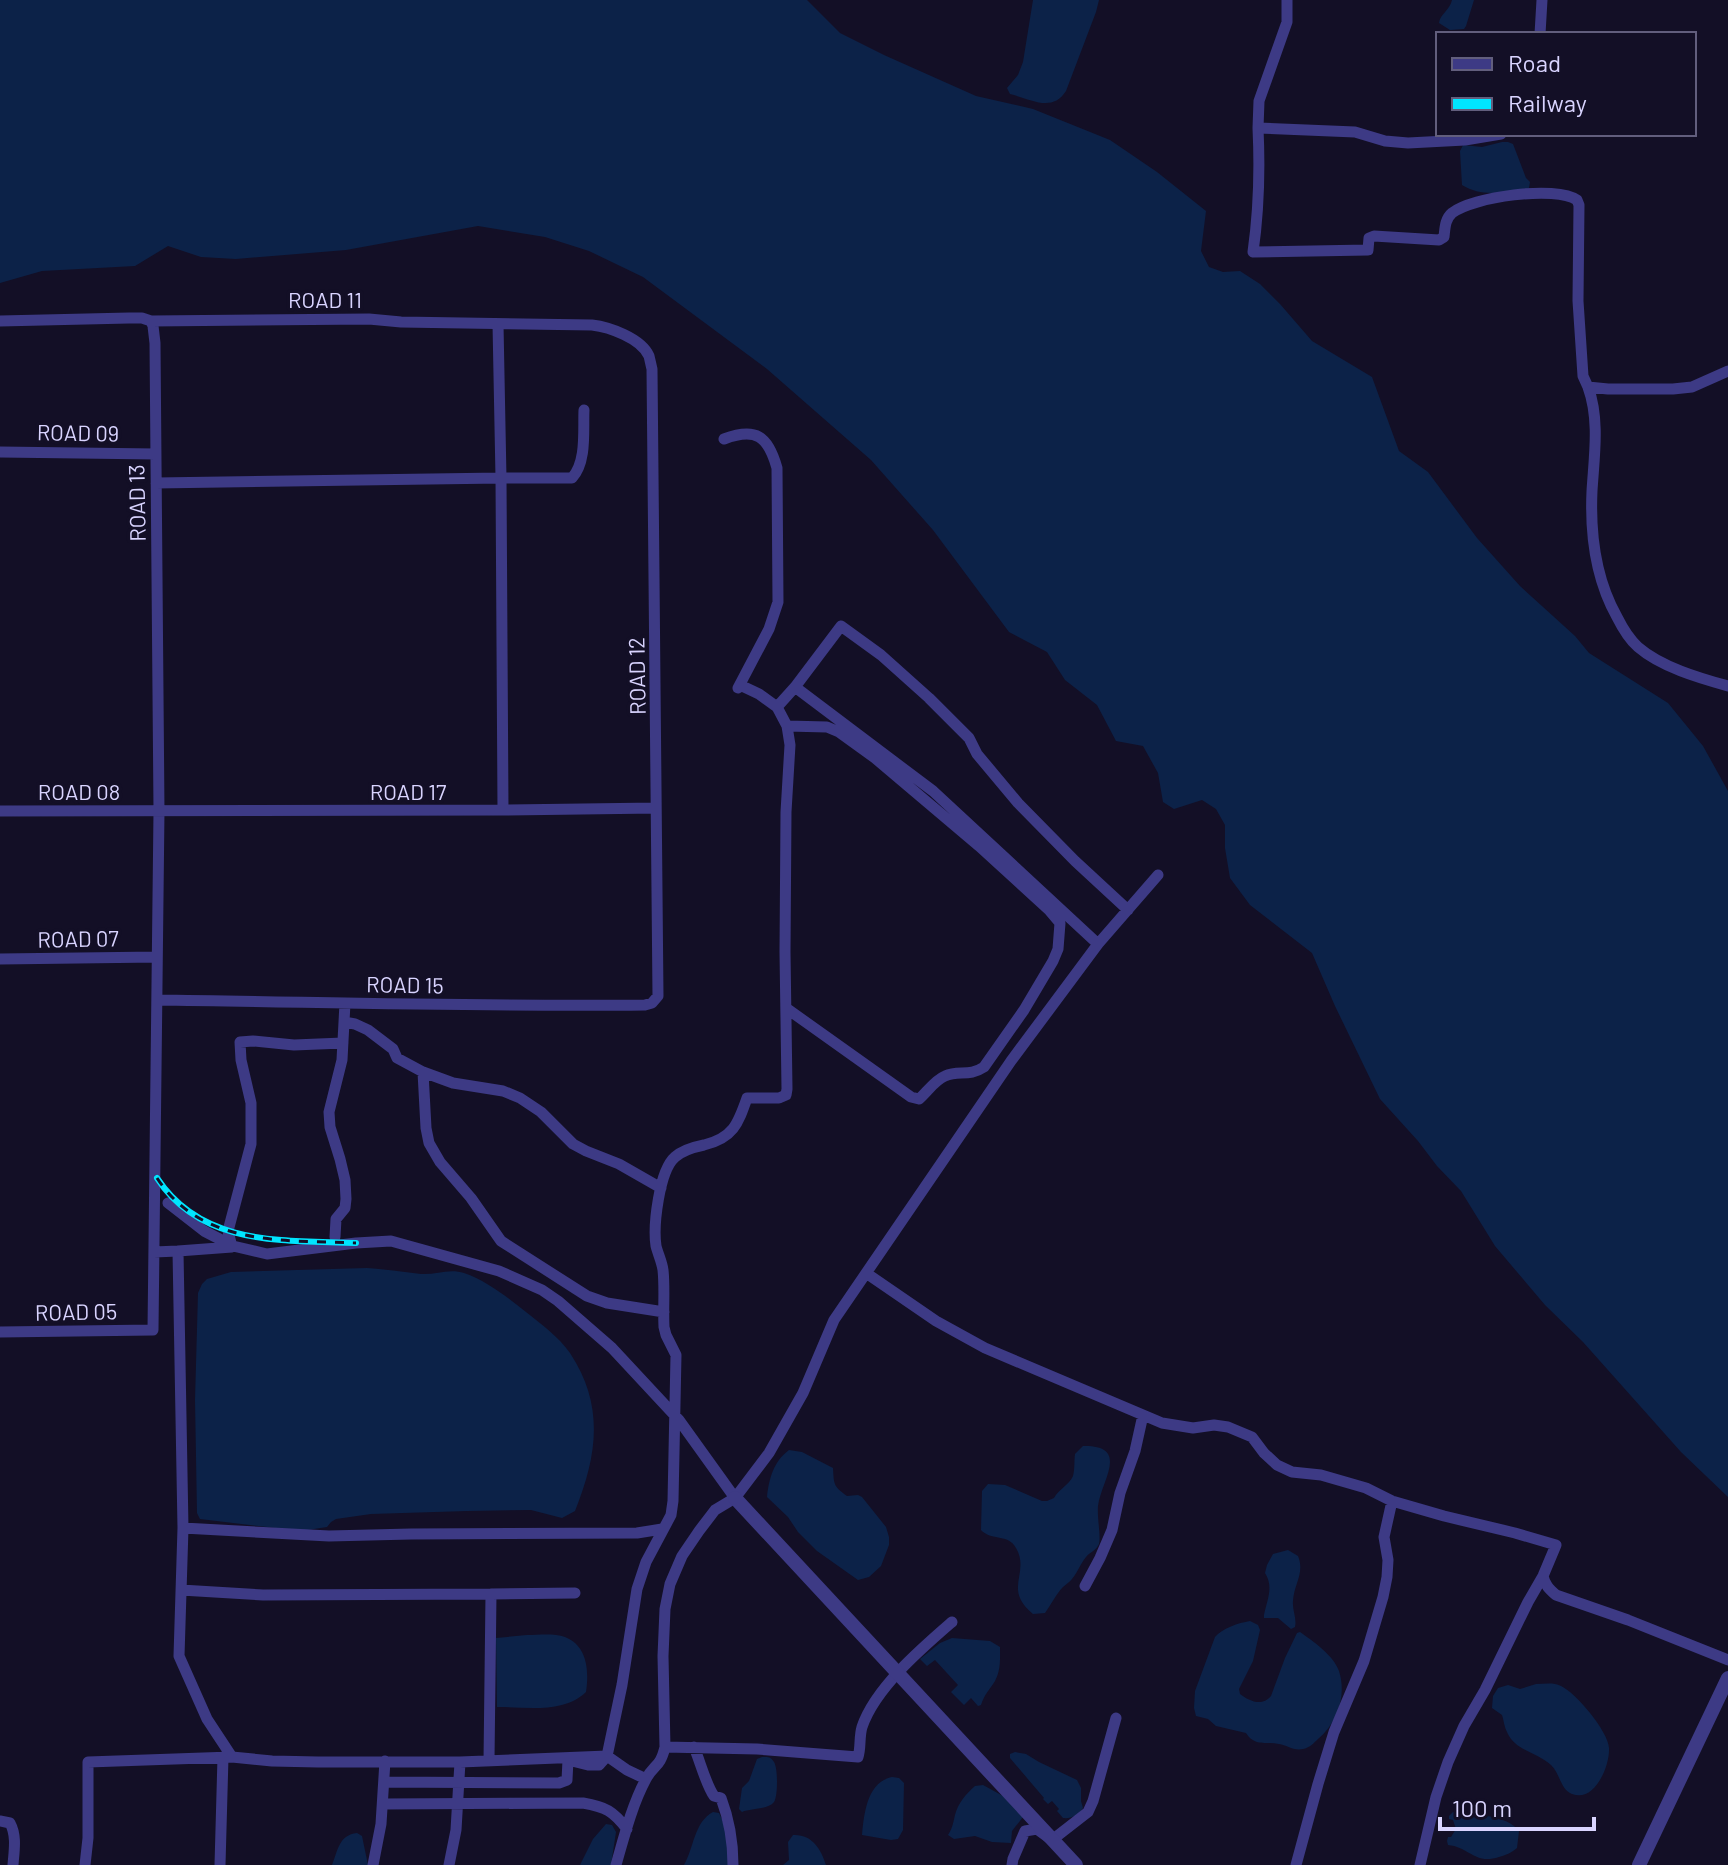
<svg xmlns="http://www.w3.org/2000/svg" width="1728" height="1865" font-family="Barlow,sans-serif">
<rect width="100%" height="100%" fill="#130f26"/>
<!-- water -->
<path fill="#0c2248" d="M0,0H807L840,33L884,55L976,96L1033,109L1110,140L1157,172L1206,211L1201,251L1209,267L1223,272L1240,271L1260,284L1280,304L1312,341L1372,377L1399,451L1428,472L1477,538L1520,586L1575,636L1589,653L1668,703L1703,746L1728,791V1497L1681,1452L1583,1342L1545,1305L1495,1246L1461,1191L1437,1166L1418,1141L1380,1099L1335,1006L1312,953L1250,905L1230,878L1225,848V825L1216,809L1202,800L1174,809L1163,802L1158,773L1143,746L1116,741L1097,705L1065,680L1047,652L1009,632L933,530L871,460L767,369L643,277L589,251L545,237L478,226L346,250L236,259L201,257L168,246L135,266L42,271L0,283Z
M1033,0H1099L1096,12L1066,91C1052,113 1031,99 1010,94L1007,88L1018,75L1023,62Z
M1452,0H1474L1466,26L1464,29L1450,30L1439,23C1440,14 1450,10 1452,0Z
M1502,142H1508L1513,144L1526,178L1530,182L1529,188C1505,192 1483,198 1462,185L1460,151L1463,145L1482,147Z
M367,1268C385,1269 403,1272 421,1274C436,1275 449,1268 464,1273C487,1281 507,1297 526,1312C541,1324 559,1337 570,1353C605,1406 597,1456 575,1511L562,1518L531,1510L467,1511L371,1514L336,1519L331,1522L327,1527L301,1531L200,1519L197,1513L195,1400L198,1293L202,1284L207,1279L231,1272Z
M1083,1446C1131,1445 1101,1481 1098,1506C1097,1518 1101,1536 1099,1544C1096,1551 1090,1552 1086,1557C1080,1564 1078,1572 1072,1579C1070,1582 1066,1584 1063,1587C1056,1594 1051,1605 1045,1613L1033,1614C1001,1588 1033,1572 1014,1545C1007,1535 990,1540 981,1530L982,1491L988,1484L1005,1485L1042,1501H1047L1054,1498C1059,1489 1069,1485 1073,1476C1075,1469 1074,1461 1075,1454Z
M789,1450L802,1452L833,1468C834,1484 833,1486 847,1496L858,1495L862,1497L886,1527L889,1537V1545L881,1566L869,1577L858,1580L817,1551L798,1532L788,1517L767,1497C769,1478 774,1461 789,1450Z
M1288,1550L1298,1556C1305,1573 1294,1584 1293,1601C1292,1610 1297,1618 1295,1627L1291,1629L1278,1618H1264V1615C1267,1600 1274,1587 1265,1573L1267,1565L1273,1554Z
M1250,1621L1258,1625L1260,1630L1253,1661L1239,1689L1240,1694C1249,1701 1262,1707 1271,1696L1285,1658L1297,1633L1300,1632C1313,1641 1334,1656 1339,1671C1347,1696 1337,1723 1318,1739C1314,1743 1309,1748 1303,1749C1293,1751 1287,1745 1279,1744C1265,1741 1255,1747 1246,1733L1216,1726L1208,1719L1196,1716L1194,1708L1195,1691L1215,1637C1223,1628 1238,1623 1250,1621Z
M527,1635C539,1635 554,1633 565,1637C588,1646 589,1672 586,1692C563,1714 527,1707 497,1707L496,1638Z
M952,1638L990,1641L1000,1647C1000,1659 1001,1670 995,1681C990,1689 984,1695 981,1705L978,1706L971,1698L964,1705L951,1692L958,1685L935,1660L927,1666L920,1659L940,1643Z
M1536,1684C1545,1684 1553,1682 1561,1686C1576,1693 1608,1731 1609,1748C1610,1765 1595,1803 1572,1794C1560,1789 1560,1773 1551,1765C1537,1752 1515,1751 1507,1732C1504,1726 1504,1721 1502,1715L1492,1708L1493,1696L1498,1688L1508,1685L1520,1689Z
M1015,1752L1026,1754L1039,1762L1077,1780L1081,1788V1801L1083,1808C1079,1815 1071,1819 1063,1818L1057,1811L1059,1809L1052,1801L1048,1804L1043,1799L1044,1798L1010,1758V1754Z
M762,1757C768,1757 770,1756 774,1762C778,1768 778,1796 774,1802C768,1810 751,1808 742,1812L739,1809L742,1788L749,1781L757,1759Z
M892,1777L899,1778L904,1783L903,1830L898,1839L891,1840L862,1835C864,1814 867,1782 892,1777Z
M983,1785L1003,1796L1023,1817L1012,1831L1011,1843L992,1842L975,1836L954,1839L948,1835C953,1827 953,1823 955,1815C958,1803 966,1794 975,1786Z
M713,1812L719,1813C728,1829 728,1847 729,1865H684C694,1848 694,1822 713,1812Z
M1453,1812C1472,1814 1508,1815 1519,1831L1517,1848C1511,1853 1506,1855 1499,1857C1474,1865 1470,1847 1448,1845L1447,1841L1448,1837H1451L1456,1829L1453,1820L1449,1819V1816Z
M606,1824L612,1825L616,1832L611,1865H580L593,1839Z
M357,1833L362,1836L368,1865H332C338,1850 339,1835 357,1833Z
M793,1835C812,1834 821,1849 826,1865H783L789,1860L788,1842Z"/>
<g fill="none" stroke-linecap="round" stroke-linejoin="round">
<!-- minor -->
<path stroke="#3d3a85" stroke-width="11" d="M1287,0V22L1259,101L1258,128L1355,132L1385,141L1408,143L1465,140L1501,134
M1540,34L1542,0
M1258,128C1260,170 1259,210 1253,252L1368,250L1369,238L1374,236L1439,240L1444,237C1445,228 1445,219 1452,213C1472,197 1556,185 1577,200L1579,205L1578,301L1583,376L1588,387L1608,389H1673L1692,387L1728,371
M0,321L129,318H142L151,321L369,319L401,322L592,325C609,327 641,338 649,356C650,360 651,365 652,369L658,996L652,1003L645,1005C482,1007 319,1002 157,1000
M498,324L501,478H572C587,462 583,430 584,410
M1588,387C1600,420 1594,457 1592,491C1590,535 1595,578 1617,617C1622,627 1629,639 1638,647C1661,667 1699,678 1728,686
M724,439C756,427 768,436 777,468L778,602L769,629L738,688
M0,452L156,454
M156,483L501,478L503,810
M795,687L841,626L881,655L929,698L969,738L977,754L1018,803L1075,861L1128,910
M777,707L795,687L933,791L1098,944
M0,811L503,810L656,808
M0,959L157,957
M786,1008L911,1097L919,1099C927,1092 935,1080 945,1076C959,1070 969,1077 984,1067L1024,1010L1053,961L1058,949L1060,923L1049,910L979,846L875,758L839,732L827,727L787,726
M344,1022L355,1024L368,1030L393,1049L397,1058L423,1072L426,1128L429,1143L440,1162L471,1198L501,1241L587,1296L607,1303L664,1312
M423,1072L453,1083L503,1091L520,1098L541,1112L573,1144L586,1151L619,1164L661,1188
M168,1203L204,1231L233,1246L267,1254L356,1243L391,1241L499,1271L542,1290L558,1301L612,1348L679,1420L735,1498
M335,1237L336,1219L345,1208L346,1199L345,1180L340,1159L330,1127L329,1112L342,1060L345,1003
M178,1251L232,1247L228,1231L251,1144V1103L241,1060L240,1042L253,1041L294,1045L343,1043
M866,1273L936,1321L985,1348L1162,1423L1193,1428L1214,1425L1228,1427L1252,1437L1264,1453L1277,1465L1292,1472L1321,1475L1366,1488L1392,1501L1444,1516L1515,1533L1556,1545L1543,1576L1528,1602L1485,1690L1464,1726L1448,1762L1436,1797L1420,1865
M0,1332L153,1330L159,811L155,343L153,326L151,321
M183,1528L329,1536L411,1534L637,1533L662,1529
M1543,1576C1545,1585 1549,1589 1556,1595L1628,1620L1728,1660
M1085,1586L1100,1558L1112,1530L1120,1493L1135,1451L1143,1415
M181,1590L263,1595L491,1594L489,1760
M491,1594L575,1593
M665,1747L757,1749L858,1757C861,1748 859,1737 862,1727C875,1688 922,1648 952,1622
M694,1747C700,1761 706,1785 714,1796L721,1798C729,1819 733,1842 733,1865
M232,1757L272,1761L318,1762H460L607,1756L627,1770L646,1779
M384,1782L559,1783L567,1780L568,1760L588,1765H599L607,1756L622,1685L637,1589L646,1562L671,1515L673,1501L676,1355L666,1335L664,1327C663,1308 665,1289 663,1270C662,1262 658,1254 656,1246C653,1226 659,1171 675,1157C683,1150 694,1147 704,1145C733,1138 738,1124 747,1098H779L786,1095L787,1089L785,952L786,812L790,745L787,726L777,707L759,694L740,685
M383,1804L583,1803C606,1807 613,1811 627,1829
M0,1821L10,1823C17,1836 14,1851 13,1865
M85,1865L88,1838V1762L232,1757L207,1719L179,1656L183,1528L178,1251L154,1252
M220,1865L223,1757
M373,1865L381,1824L385,1761
M449,1865L456,1830L460,1762
M616,1865C624,1837 632,1805 646,1779C654,1764 660,1768 665,1747L663,1656L665,1609L670,1584L682,1556L699,1531L715,1510L735,1498L769,1453L803,1393L834,1320L1011,1061L1098,944L1158,875
M1012,1865L1013,1859L1025,1831L1037,1829L1052,1840L1088,1812L1093,1801L1116,1718
M1296,1865L1318,1784L1334,1732L1364,1661L1383,1597L1387,1577L1388,1560L1384,1537L1392,1501"/>
<!-- tertiary -->
<path stroke="#3d3a85" stroke-width="14" d="M735,1498L1076,1865
M1639,1865L1728,1678"/>
<!-- rail casing -->
<g stroke="#00e5ff" stroke-width="6">
<path id="rail" d="M157,1178C202,1247 284,1240 356,1243"/>
</g>
<!-- rail -->
<use href="#rail" stroke="#130f26" stroke-width="3" stroke-dasharray="9" stroke-linecap="butt"/>
</g>
<g text-anchor="middle" dominant-baseline="central" stroke-width="7" stroke-linejoin="round" paint-order="stroke">
<!-- street labels -->
<g font-size="22" fill="#d9d4ff" stroke="#130f26">
<text x="325" y="299">ROAD 11</text>
<text transform="translate(78 432) rotate(1)">ROAD 09</text>
<text transform="translate(136 503) rotate(-91)">ROAD 13</text>
<text transform="translate(636 676) rotate(-91)">ROAD 12</text>
<text x="79" y="791">ROAD 08</text>
<text x="408" y="791">ROAD 17</text>
<text transform="translate(78 938) rotate(-1)">ROAD 07</text>
<text transform="translate(405 984) rotate(1)">ROAD 15</text>
<text transform="translate(76 1311) rotate(-1)">ROAD 05</text>
</g>
</g>
<!-- legend -->
<rect x="1436" y="32" width="260" height="104" fill="#130f26" stroke="#625e7d" stroke-width="2"/>
<rect x="1452" y="58" width="40" height="12" fill="#3d3a85" stroke="#625e7d" stroke-width="2"/>
<text x="1508" y="72" font-size="24" fill="#d9d4ff">Road</text>
<rect x="1452" y="98" width="40" height="12" fill="#00e5ff" stroke="#625e7d" stroke-width="2"/>
<text x="1508" y="112" font-size="24" fill="#d9d4ff">Railway</text>
<!-- scale -->
<path d="M1440 1817v12h154v-12" fill="none" stroke="#d9d4ff" stroke-width="4"/>
<text x="1452" y="1817" font-size="24" fill="#d9d4ff" stroke="#130f26" stroke-width="6" paint-order="stroke">100 m</text>
</svg>
